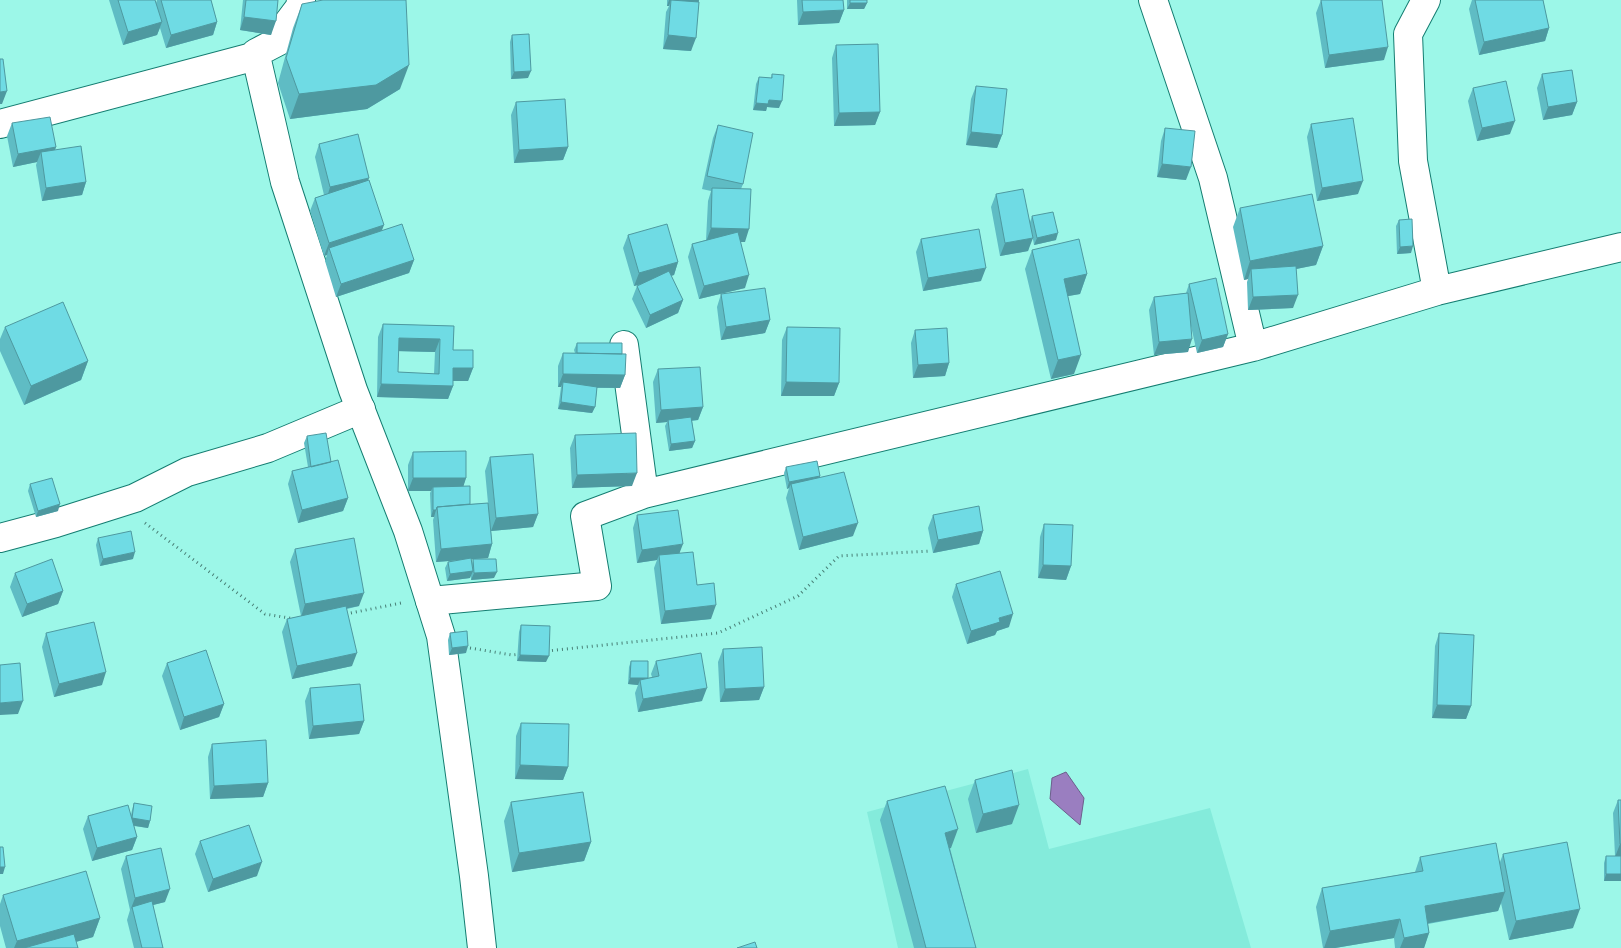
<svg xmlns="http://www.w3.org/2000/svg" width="1621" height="948" font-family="'PT Sans',sans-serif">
<rect width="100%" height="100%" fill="#9cf7e8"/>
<!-- built -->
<path fill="#84ebdb" d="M1028,769L1049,849L1210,808L1251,948H898L867,812Z"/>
<!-- water -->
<path fill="#9a7ec0" stroke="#6c5f8c" d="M1066,772L1084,798L1080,825L1050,799L1052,778Z"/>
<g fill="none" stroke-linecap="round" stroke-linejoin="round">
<!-- street casing -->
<g stroke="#147d71" stroke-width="30">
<path id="street" d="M1153,0L1213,178L1253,347
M1426,0L1408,34L1413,161L1437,291
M0,124L256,56
M624,345L644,494
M0,538L56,523L135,498L187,472L268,448L361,409
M430,601L597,586L585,516L644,494L1253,347L1437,291L1621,247"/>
</g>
<!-- secondary casing -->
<g stroke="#147d71" stroke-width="30">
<path id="secondary" d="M301,0L300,7L288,23L279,41L256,53V56L285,182L353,390L408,531L441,636L474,876L482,948"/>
</g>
<!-- path -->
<path stroke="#487f76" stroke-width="3" stroke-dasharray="1 4" stroke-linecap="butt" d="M145,523L265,614L295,619
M346,614L401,603
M470,648L512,655L521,654
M547,651L718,633L798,596L839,556L931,551"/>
<!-- street -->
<use href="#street" stroke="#fff" stroke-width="28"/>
<!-- secondary -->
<use href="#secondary" stroke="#fff" stroke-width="28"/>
</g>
<!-- wall -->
<path fill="#5fbcc4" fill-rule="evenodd" d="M109,0H155L156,3L157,0H211L217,22L213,35L166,48L160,28L157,35L123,45Z
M243,0H278L271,35L240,30Z
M667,0H699L691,51L663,49L666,12L669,6H667Z
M797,0H843L844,10L839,23L798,25Z
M847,0H867V3L864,9H847Z
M1321,0L1384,60L1325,68L1316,13Z
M1472,0H1543L1549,28L1545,41L1479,55L1469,9Z
M302,4L400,89L367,109L290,119L278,83L293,28Z
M512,35L528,78L511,79L510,42Z
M836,45L880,112L875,125L834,126L832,58Z
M772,74L779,108L767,107L766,111L753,110L756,84L759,77L771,78Z
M1542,74L1577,102L1572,115L1543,120L1537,88Z
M976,86L1002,135L997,148L966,145L971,99Z
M1473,88L1510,134L1477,141L1468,101Z
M516,102L568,147L563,160L514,163L511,115Z
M12,123L56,147L55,150L86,182L82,195L42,201L36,165L37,162L13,167L7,136Z
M1311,124L1358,194L1317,201L1307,137Z
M718,125L743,184L741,189L745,242H741L745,288L699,299L688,257L692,244L706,240L708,201L711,191L702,189L713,138Z
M1165,128L1186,180L1157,177L1161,141Z
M319,144L368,181L382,231L414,260L409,273L336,297L325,261L327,255L324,256L310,211L315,198L324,195L315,157Z
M996,194L1030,222L1032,216L1056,240L1034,245L1032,234L1028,251L1000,256L991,207Z
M1240,208L1323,246L1316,265L1296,269L1293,308L1248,310L1247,282L1248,279L1244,280L1233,227Z
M1399,220L1411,253L1397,254L1396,226Z
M628,235L678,262L674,275L671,276L683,300L678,313L646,328L632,299L637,286L639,285L634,286L623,248Z
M921,239L981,281L923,291L916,252Z
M1032,250L1087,274L1080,294L1068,296L1074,374L1051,379L1025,269Z
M1189,284L1228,334L1223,347L1197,353L1191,326L1188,352L1154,355L1149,310L1154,297L1186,293Z
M721,294L770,320L765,333L721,340L717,307Z
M383,324L454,326L453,350L473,368L468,381H453V386L448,399L377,397L378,337ZM398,351L435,352L434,374L398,372Z
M5,327L88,361L81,380L24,405L0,351V339Z
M787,327L839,383L834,396H781L782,340Z
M915,330L949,363L945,376L913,378L911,343Z
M577,343L622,354L625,375L620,388H597L595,407L592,413L558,409L561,387H558V366L563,353H575L574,350Z
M658,369L703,407L698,420L692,421L695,441L692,448L669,451L665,426L667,422L656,423L653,382Z
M575,435L632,486L572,488L570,448Z
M307,436L331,462L348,498L343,511L298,523L288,484L292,471L308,467L304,443Z
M413,452L466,478L463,486L470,504L488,503L485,471L490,457L538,514L533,527L491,531L492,544L488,558L471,559L472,564L473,559L494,578L471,580V575L470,578L447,581L445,568L448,562L461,560L436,562L433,520L434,517H431L430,493L431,491H408V465Z
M786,467L820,476V478L853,536L799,550L786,498L789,488L787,489L784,473Z
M30,484L58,511L36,517L28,491Z
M637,515L680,553L697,585L711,619L661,624L654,568L657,560L637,563L633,528Z
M933,515L983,531L979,544L933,553L928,528Z
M1044,524L1071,566L1066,580L1038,578L1040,537Z
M98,538L133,559L100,566L96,545Z
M295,549L359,606L347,609L352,666L292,679L282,632L287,619L301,616L290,562Z
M15,573L63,591L58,604L22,617L10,587Z
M956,584L1009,627L997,631L995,635L967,644L952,597Z
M521,625L546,662L517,661L519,632Z
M46,633L102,685L54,697L42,647Z
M450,633L466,653L449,655L448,640Z
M1439,633L1471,706L1466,719L1432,718L1435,646Z
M723,649L764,687L759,700L720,702L718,662Z
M631,661L648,678L652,677L651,674L656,661L702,701L638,712L635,693L638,685L628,684L629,667Z
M167,663L224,704L219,717L180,730L162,676Z
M310,688L364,721L359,734L309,739L305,701Z
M521,723L568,767L563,780L515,779L516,736Z
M212,744L268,783L263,797L210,799L208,757Z
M975,780L1012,824L976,833L968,799Z
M1618,800H1621V881H1604V863L1606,856H1615L1613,813Z
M887,801L951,848H950L976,948H914L880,820Z
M511,802L591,842L584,861L512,872L504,821Z
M134,803L150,821L148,828L134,826L137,837L132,850L92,861L83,829L88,816L131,815L132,810Z
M200,841L257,876L208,892L195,854Z
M1503,854L1573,928L1509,940L1501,903L1498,911L1428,924L1429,933L1424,948H1395L1394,938L1335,948H1323L1316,907L1322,888L1415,872L1420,857L1500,862Z
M126,856L165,902L153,905L163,948H134L127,920L130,910L121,869Z
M3,895L100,918L93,937L76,942L78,948H6L0,926V904Z"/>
<!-- shaded-wall -->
<path fill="#4e99a0" d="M669,0H671L669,6H667Z
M671,0H699L697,6Z
M850,3H867L864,9H847Z
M844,10L839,23L798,25L803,12Z
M244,17L276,21L271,35L240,30Z
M162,22L157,35L123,45L128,32Z
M217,22L213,35L166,48L171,35Z
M1549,28L1545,41L1479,55L1484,42Z
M668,35L696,38L691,51L663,49Z
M1388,47L1384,60L1325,68L1329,55Z
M409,65L400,89L367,109L290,119L299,94Z
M531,71L528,78L511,79L514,72Z
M7,91L2,104H0V92Z
M769,100L782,101L779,108L767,107L766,111L753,110L756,103Z
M1577,102L1572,115L1543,120L1548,107Z
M880,112L875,125L834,126L839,113Z
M1515,121L1510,134L1477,141L1482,128Z
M971,132L1002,135L997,148L966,145Z
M56,147L51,160L41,152L37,162L13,167L18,154Z
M568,147L563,160L514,163L519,150Z
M1162,164L1191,167L1186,180L1157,177Z
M369,178L364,191L326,201L330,187Z
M1363,181L1358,194L1317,201L1322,188Z
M86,182L82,195L42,201L46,188Z
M384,225L379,238L329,248L327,255L324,256L329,243Z
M711,228L749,229L745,242H706Z
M1058,233L1056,240L1034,245L1037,238Z
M1033,238L1028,251L1000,256L1005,243Z
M1323,246L1316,265L1252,278L1251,269L1248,279L1244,280L1250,261Z
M1413,246L1411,253L1397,254L1400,247Z
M414,260L409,273L336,297L341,284Z
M678,262L674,275L634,286L639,273Z
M986,268L981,281L923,291L928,278Z
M1087,274L1080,294L1057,298L1064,279Z
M749,275L745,288L699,299L704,286Z
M1298,295L1293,308L1248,310L1253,297Z
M683,300L678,313L646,328L650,315Z
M770,320L765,333L721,340L726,327Z
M1228,334L1223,347L1197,353L1202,340Z
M399,338L440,339L435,352L394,351Z
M1192,339L1188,352L1154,355L1159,342Z
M1081,355L1074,374L1051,379L1058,360Z
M88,361L81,380L24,405L31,386Z
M949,363L945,376L913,378L918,365Z
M453,368H473L468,381H448Z
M563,374L625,375L620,388L563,387V382L561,387H558Z
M786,382L839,383L834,396H781Z
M381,384L453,386L448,399L377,397Z
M561,402L595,407L592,413L558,409Z
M703,407L698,420L668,422V420L667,422L656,423L661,410Z
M695,441L692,448L669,451L671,444Z
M637,473L632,486L572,488L577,475Z
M820,476L818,483L791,484L789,488L787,489L789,482Z
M413,478H466L462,491L433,487L431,491H408Z
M348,498L343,511L298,523L302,510Z
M60,504L58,511L36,517L38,511Z
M433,510H436L434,517H431Z
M538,514L533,527L491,531L496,518Z
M858,523L853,536L799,550L803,537Z
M983,531L979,544L933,553L938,540Z
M492,544L488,558L436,562L441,549Z
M683,544L678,557L659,555L657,560L637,563L642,550Z
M135,552L133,559L100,566L103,559Z
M1043,565L1071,566L1066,580L1038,578Z
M473,571L470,578L447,581L450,574Z
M497,572L494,578L471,580L474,573Z
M63,591L58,604L22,617L27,604Z
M364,593L359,606L301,617L305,604Z
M716,605L711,619L661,624L665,611Z
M1013,614L1009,627L997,631L995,635L967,644L971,631L999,618Z
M468,646L466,653L449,655L452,648Z
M357,653L352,666L292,679L297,666Z
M520,655L549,656L546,662L517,661Z
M106,672L102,685L54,697L59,684Z
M630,678H648L640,680L638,685L628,684Z
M764,687L759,700L720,702L725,689Z
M707,688L702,701L638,712L643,699Z
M23,701L18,714L0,715V703Z
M224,704L219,717L180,730L184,717Z
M1437,705L1471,706L1466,719L1432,718Z
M364,721L359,734L309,739L313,726Z
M520,765L568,767L563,780L515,779Z
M268,783L263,797L210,799L214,786Z
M1019,805L1012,824L976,833L983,814Z
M132,818L150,821L148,828L130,825Z
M958,829L951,848L938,852L945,833Z
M137,837L132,850L92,861L97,848Z
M591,842L584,861L512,872L519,853Z
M1620,844H1621V857H1615Z
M262,862L257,876L208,892L213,879Z
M0,867H5L3,874H0Z
M1606,874H1621V881H1604Z
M170,889L165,902L133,910L132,907L130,911L135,898Z
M1505,892L1498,911L1418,925L1425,906Z
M1580,909L1573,928L1509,940L1516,921Z
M100,918L93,937L54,948H14L17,941Z
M1400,919L1394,938L1335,948H1324L1330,931Z
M1429,933L1424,948H1400L1404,938Z"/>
<!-- building -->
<path fill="#6fdbe4" stroke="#4e99a0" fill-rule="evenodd" d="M118,0H155L162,22L128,32Z
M161,0H211L217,22L171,35Z
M246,0H278L276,21L244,17Z
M323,0H406L409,65L376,85L299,94L286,58L302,4Z
M671,0L699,2L696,38L668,35Z
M802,0H843L844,10L803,12Z
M850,0H867V3H850Z
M1321,0H1382L1388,47L1329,55Z
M1475,0H1543L1549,28L1484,42Z
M529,34L531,71L514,72L512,35Z
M878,44L880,112L839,113L836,45Z
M0,59H3L7,91L0,92Z
M1572,70L1577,102L1548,107L1542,74Z
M772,74L784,75L782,101L769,100L768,104L756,103L759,77L772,78Z
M1506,81L1515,121L1482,128L1473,88Z
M976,86L1007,89L1002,135L971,132Z
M565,99L568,147L519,150L516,102Z
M50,117L56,147L18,154L12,123Z
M1353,118L1363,181L1322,188L1311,124Z
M718,125L753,133L743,184L707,176Z
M1165,128L1195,131L1191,167L1162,164Z
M358,134L369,178L330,187L319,144Z
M81,146L86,182L46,188L41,152Z
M369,180L384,225L329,243L315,198Z
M712,188L751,189L749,229L711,228Z
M1023,189L1033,238L1005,243L996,194Z
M1312,194L1323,246L1250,261L1240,208Z
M1053,212L1058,233L1037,238L1032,216Z
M1412,219L1413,246L1400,247L1399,220Z
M402,224L414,260L341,284L329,248Z
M667,224L678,262L639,273L628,235Z
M979,229L986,268L928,278L921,239Z
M738,232L749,275L704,286L692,244Z
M1079,239L1087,274L1064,279L1081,355L1058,360L1032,250Z
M1296,266L1298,295L1253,297L1251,269Z
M669,271L683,300L650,315L637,286Z
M1216,278L1228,334L1202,340L1189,284Z
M765,288L770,320L726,327L721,294Z
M1188,293L1192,339L1159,342L1154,297Z
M63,302L88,361L31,386L5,327Z
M383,324L454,326L453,350H473V368H453V386L381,384ZM399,338L440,339L439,374L398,372Z
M787,327L840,328L839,383L786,382Z
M947,328L949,363L918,365L915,330Z
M577,343H622V354L577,353Z
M563,353L626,354L625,375L563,374Z
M700,367L703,407L661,410L658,369Z
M563,382L597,387L595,407L561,402Z
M691,417L695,441L671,444L668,420Z
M326,433L331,462L311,467L307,436Z
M636,433L637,473L577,475L575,435Z
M466,451V478H413V452Z
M533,454L538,514L496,518L490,457Z
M338,460L348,498L302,510L292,471Z
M817,461L820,476L789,482L786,467Z
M844,472L858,523L803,537L791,484Z
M52,478L60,504L38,511L30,484Z
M470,486V504L437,507L436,510H433V487Z
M488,503L492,544L441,549L437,507Z
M979,506L983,531L938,540L933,515Z
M678,510L683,544L642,550L637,515Z
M1044,524L1073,525L1071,566L1043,565Z
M131,531L135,552L103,559L98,538Z
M354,538L364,593L305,604L295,549Z
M693,552L697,585L714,583L716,605L665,611L659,555Z
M471,558L473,571L450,574L448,562Z
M52,559L63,591L27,604L15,573Z
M473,559H496L497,572L474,573Z
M1000,571L1013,614L999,618L1000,622L971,631L956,584Z
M346,606L357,653L297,666L287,619Z
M94,622L106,672L59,684L46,633Z
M521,625L550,626L549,656L520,655Z
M467,631L468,646L452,648L450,633Z
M1439,633L1474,635L1471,706L1437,705Z
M762,647L764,687L725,689L723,649Z
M206,650L224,704L184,717L167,663Z
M701,653L707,688L643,699L640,680L659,676L656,661Z
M631,661H648V678H630Z
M20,663L23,701L0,703V665Z
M360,684L364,721L313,726L310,688Z
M521,723L569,724L568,767L520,765Z
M266,740L268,783L214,786L212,744Z
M1012,770L1019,805L983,814L975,780Z
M945,786L958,829L945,833L976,948H926L887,801Z
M583,792L591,842L519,853L511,802Z
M1618,800H1621V844H1620Z
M134,803L152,806L150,821L132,818Z
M128,805L137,837L97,848L88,816Z
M249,825L262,862L213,879L200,841Z
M1567,842L1580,909L1516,921L1503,854Z
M1496,843L1505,892L1425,906L1429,933L1404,938L1400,919L1330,931L1322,888L1423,871L1420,857Z
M0,847H3L5,867H0Z
M161,848L170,889L135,898L126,856Z
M1606,856H1621V874H1606Z
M86,871L100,918L17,941L3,895Z
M152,901L163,948H142L132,907Z
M74,934L78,948H24Z
M755,942L757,948H737Z"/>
</svg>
